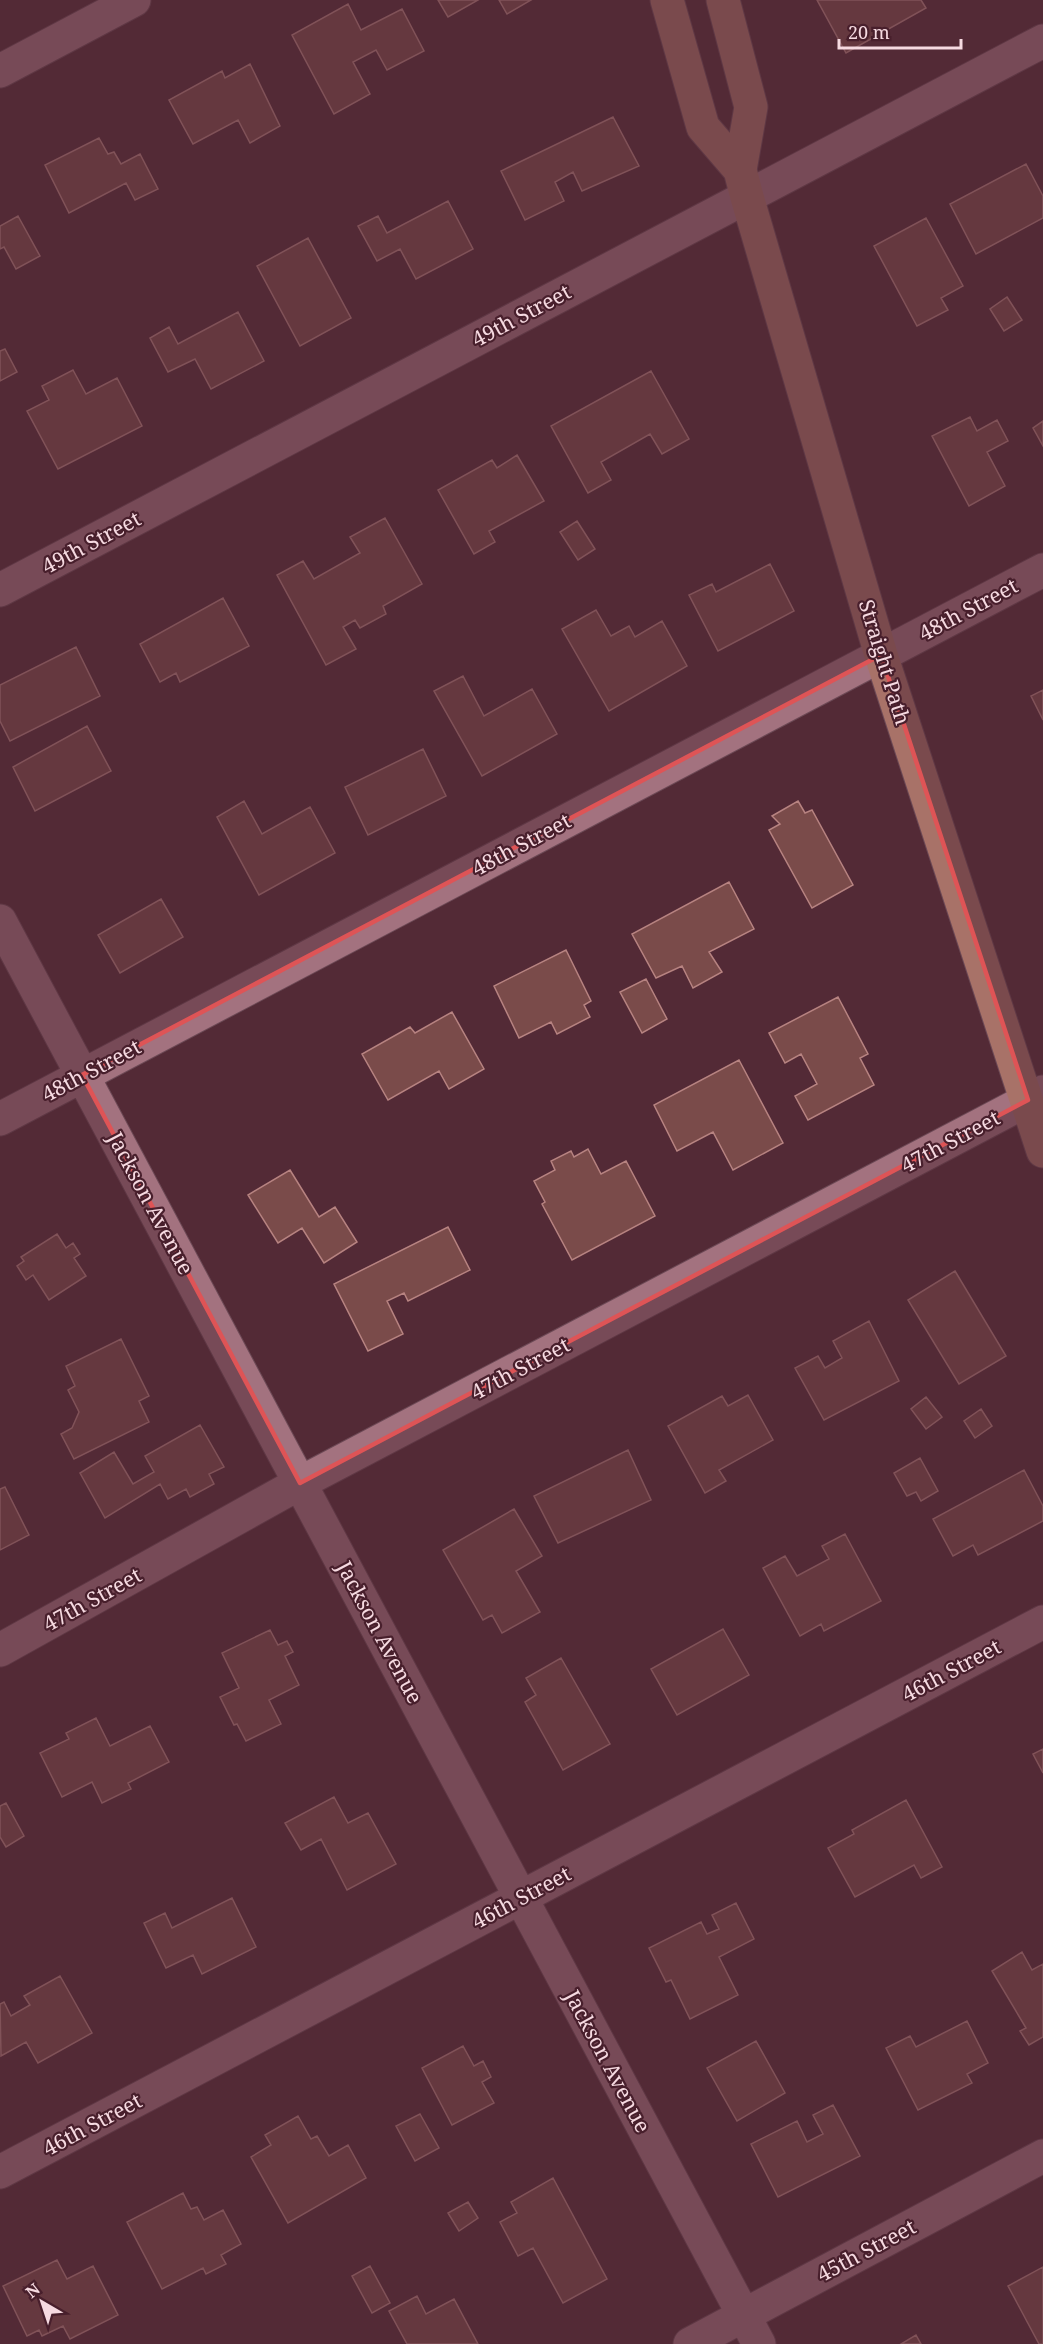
<svg xmlns="http://www.w3.org/2000/svg" width="1043" height="2344" font-family="'Noto Serif',serif">
<rect width="100%" height="100%" fill="#532a36"/>
<!-- building -->
<path fill="#7a4b4a" stroke="#b78381" stroke-width="1.5" d="M438,0H478L448,17Z
M499,0H531L507,14Z
M817,0H921L926,8L846,53Z
M348,4L361,30L402,9L424,51L387,70L376,50L353,62L370,94L334,114L292,35Z
M250,64L280,126L250,143L238,120L193,144L169,100L222,71L225,78Z
M613,117L639,166L582,191L573,172L555,182L564,201L525,220L501,171Z
M99,138L108,154L114,152L121,164L140,154L158,189L135,200L126,183L69,213L45,165Z
M1026,164L1043,196V218L976,254L950,204Z
M448,201L473,249L416,279L400,249L377,261L358,226L378,216L387,233Z
M18,216L40,256L16,269L4,247L0,249V226Z
M926,218L963,286L941,298L948,310L917,326L874,246Z
M308,238L351,318L300,346L257,266Z
M1007,297L1022,320L1004,331L990,309Z
M238,312L264,361L211,389L195,359L168,372L150,338L169,327L178,344Z
M5,349L17,372L0,381V351Z
M73,370L86,394L117,378L142,426L58,469L27,411L49,400L42,386Z
M651,371L689,439L662,454L650,434L601,462L611,480L588,493L551,426Z
M970,417L977,431L997,420L1008,441L987,452L1005,486L969,506L932,436Z
M1043,421V446L1033,428Z
M517,455L544,501L489,531L495,542L474,554L438,490L492,460L497,468Z
M385,518L422,584L383,606L386,614L360,628L355,620L343,627L356,649L326,665L277,575L303,561L314,579L360,553L350,537Z
M577,521L595,549L578,560L560,532Z
M770,564L794,611L718,651L689,595L712,584L716,592Z
M223,598L249,646L180,682L176,673L160,682L140,644Z
M596,610L611,636L629,626L635,637L662,621L687,666L609,711L562,629Z
M76,647L100,696L10,741L0,721V685Z
M463,676L484,716L532,689L557,734L482,776L434,691Z
M1043,690V720L1031,696Z
M87,726L111,771L35,811L13,767Z
M423,749L446,796L368,835L345,787Z
M244,801L262,834L310,807L335,853L259,895L217,817Z
M798,801L805,813L812,810L853,885L812,908L769,830L780,824L772,816Z
M729,882L754,929L709,952L722,972L693,988L682,966L656,978L632,934Z
M161,899L183,937L120,973L98,935Z
M566,950L591,1001L584,1005L590,1017L557,1034L551,1022L519,1038L494,986Z
M646,979L667,1019L642,1033L620,992Z
M838,997L868,1054L860,1058L874,1085L808,1120L795,1096L817,1084L801,1054L785,1063L769,1033Z
M452,1012L484,1069L449,1089L439,1071L388,1100L362,1054L410,1027L415,1033Z
M739,1060L783,1143L733,1170L713,1132L677,1151L654,1105Z
M588,1149L601,1174L626,1161L655,1216L572,1260L542,1204L545,1202L534,1181L555,1170L551,1161L571,1151L574,1157Z
M290,1170L319,1217L335,1207L357,1242L324,1263L302,1228L278,1243L248,1195Z
M448,1227L470,1270L408,1301L404,1293L387,1301L403,1334L368,1351L334,1284Z
M57,1234L66,1248L73,1243L80,1254L74,1258L86,1276L49,1300L33,1275L26,1280L17,1266L24,1261L21,1257Z
M955,1271L1006,1356L959,1384L908,1300Z
M869,1321L899,1381L824,1420L795,1368L818,1356L825,1368L842,1358L833,1341Z
M121,1339L149,1396L139,1401L149,1422L74,1459L61,1434L72,1428L79,1412L68,1390L75,1386L66,1366Z
M748,1395L773,1440L719,1470L726,1481L705,1493L668,1426L722,1396L728,1406Z
M926,1397L942,1417L926,1429L911,1409Z
M981,1409L992,1426L975,1438L964,1421Z
M200,1425L224,1467L209,1474L214,1484L190,1497L186,1489L168,1499L160,1484L105,1518L80,1473L114,1452L133,1484L154,1472L145,1456Z
M628,1450L651,1500L558,1543L534,1496Z
M920,1458L938,1491L921,1501L916,1492L907,1496L894,1473Z
M1024,1470L1043,1506V1521L978,1555L973,1545L953,1556L933,1519Z
M5,1487L29,1535L0,1550V1489Z
M514,1509L542,1556L516,1571L540,1612L502,1633L492,1615L483,1620L443,1550Z
M845,1534L881,1601L824,1631L821,1624L800,1636L763,1568L785,1556L797,1576L829,1559L822,1546Z
M723,1629L749,1675L677,1715L651,1669Z
M270,1630L278,1645L287,1641L293,1652L285,1656L299,1685L269,1700L281,1724L246,1741L237,1724L234,1725L220,1697L239,1688L222,1653Z
M561,1658L610,1744L563,1770L525,1702L536,1695L526,1678Z
M96,1718L110,1746L150,1726L169,1762L128,1783L131,1789L102,1803L92,1782L62,1797L40,1753L69,1739L66,1733Z
M1043,1749V1773L1033,1754Z
M334,1797L348,1823L368,1813L396,1864L347,1890L321,1839L301,1850L285,1823Z
M906,1800L942,1867L921,1878L914,1865L855,1897L828,1848L854,1834L852,1830Z
M6,1803L24,1836L6,1847L0,1837V1806Z
M232,1898L256,1947L202,1974L193,1955L166,1968L144,1923L165,1913L172,1928Z
M736,1903L754,1939L719,1957L738,1995L690,2019L671,1980L666,1982L649,1948L701,1922L707,1934L719,1929L712,1915Z
M1022,1952L1032,1970L1043,1964V2037L1029,2045L1020,2031L1026,2028L992,1971Z
M60,1976L92,2033L38,2063L26,2042L1,2056L0,2004L4,2002L11,2016L30,2005L24,1996Z
M967,2021L988,2063L967,2074L972,2083L918,2110L886,2048L910,2036L916,2047Z
M756,2041L785,2093L737,2121L707,2068Z
M463,2046L474,2066L483,2061L491,2077L482,2082L494,2103L452,2125L422,2068Z
M833,2105L860,2156L778,2197L751,2144L797,2121L807,2142L823,2134L813,2115Z
M420,2114L439,2148L415,2161L396,2126Z
M298,2116L311,2139L317,2136L329,2156L348,2145L366,2178L288,2223L251,2157L271,2145L265,2135Z
M553,2178L607,2279L563,2303L533,2248L518,2256L500,2222L517,2213L511,2202Z
M183,2193L191,2209L197,2207L204,2220L223,2210L241,2244L221,2255L226,2264L206,2274L203,2268L162,2289L127,2222Z
M468,2202L478,2218L459,2231L448,2213Z
M57,2260L67,2279L93,2266L118,2315L70,2339L63,2326L42,2336L39,2330L27,2336L3,2286Z
M370,2266L390,2303L372,2313L352,2276Z
M1043,2267V2344H1039L1008,2286Z
M417,2296L426,2314L454,2299L478,2344H407L389,2311Z
M916,2335L921,2344H901Z"/>
<g fill="none" stroke-linecap="round" stroke-linejoin="round">
<!-- minor casing -->
<g stroke="#6c4955" stroke-width="35">
<path id="minor" d="M0,71L134,0
M0,590L1043,41
M0,921L759,2344
M0,1119L1043,570
M0,1650L300,1483L1043,1092
M0,2172L1043,1622
M690,2344L1043,2156"/>
</g>
<!-- secondary casing -->
<g stroke="#6c4955" stroke-width="35">
<path id="secondary" d="M667,0L703,127L740,170
M723,0L751,107L740,170L747,197L881,655L1043,1151"/>
</g>
<!-- minor -->
<use href="#minor" stroke="#a3727f" stroke-width="33"/>
<!-- secondary -->
<use href="#secondary" stroke="#a87268" stroke-width="33"/>
</g>
<!-- marked area -->
<path d="M0 0H1043V2344H0ZM881,655L1028,1100L300,1483L82,1075Z" fill="#532a36" fill-opacity=".55" fill-rule="evenodd"/>
<path fill="none" stroke="#de5456" stroke-width="4.5" stroke-linejoin="round" d="M881,655L1028,1100L300,1483L82,1075Z"/>
<g text-anchor="middle" dominant-baseline="central" stroke-width="4.5" stroke-linejoin="round" paint-order="stroke">
<!-- street labels -->
<g font-size="21" fill="#f6dae1" stroke="#481f2c">
<text transform="translate(521 315) rotate(-28)">49th Street</text>
<text transform="translate(91 542) rotate(-28)">49th Street</text>
<text transform="translate(968 609) rotate(-28)">48th Street</text>
<text transform="translate(885 662) rotate(73)">Straight Path</text>
<text transform="translate(521 844) rotate(-28)">48th Street</text>
<text transform="translate(91 1070) rotate(-28)">48th Street</text>
<text transform="translate(950 1141) rotate(-28)">47th Street</text>
<text transform="translate(151 1203) rotate(62)">Jackson Avenue</text>
<text transform="translate(520 1368) rotate(-28)">47th Street</text>
<text transform="translate(92 1599) rotate(-29)">47th Street</text>
<text transform="translate(380 1632) rotate(62)">Jackson Avenue</text>
<text transform="translate(951 1670) rotate(-28)">46th Street</text>
<text transform="translate(521 1897) rotate(-28)">46th Street</text>
<text transform="translate(608 2061) rotate(62)">Jackson Avenue</text>
<text transform="translate(92 2124) rotate(-28)">46th Street</text>
<text transform="translate(866 2250) rotate(-28)">45th Street</text>
</g>
</g>
<!-- north arrow -->
<g transform="translate(42 2302) rotate(321)" stroke="#481f2c" stroke-width="4.5" paint-order="stroke">
<path d="M0-4.5L10 22L0 15L-10 22Z" fill="#f6dae1"/>
<text y="-9" font-size="16" font-weight="bold" text-anchor="middle" fill="#f6dae1">N</text>
</g>
<!-- scale -->
<path d="M839 39v9h122v-9" fill="none" stroke="#f6dae1" stroke-width="3"/>
<text x="848" y="39" font-size="18" fill="#f6dae1" stroke="#481f2c" stroke-width="4.5" paint-order="stroke">20 m</text>
</svg>
